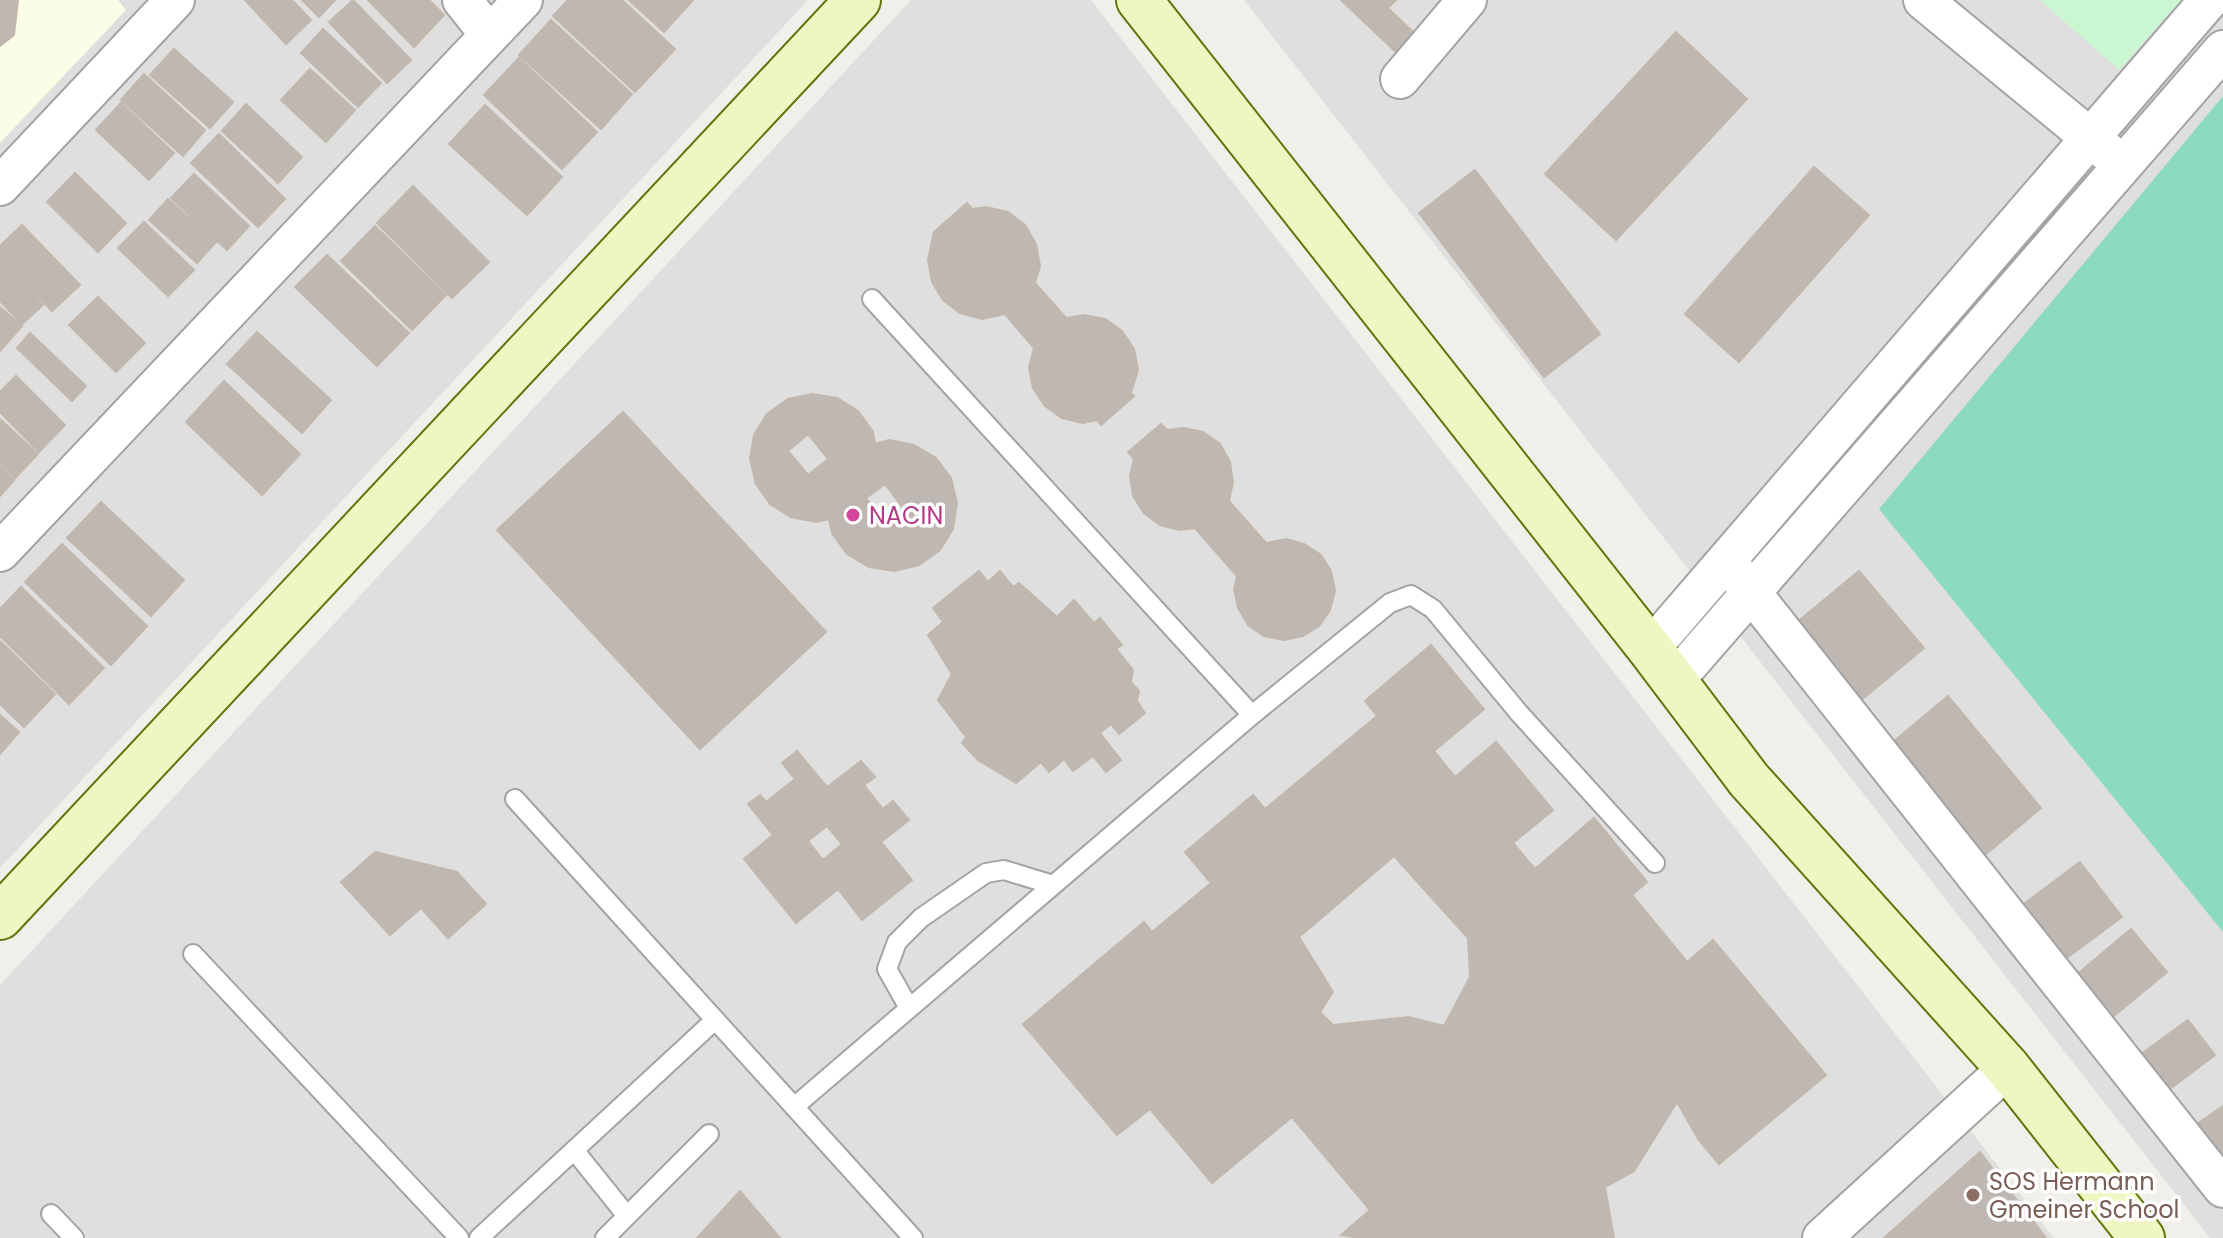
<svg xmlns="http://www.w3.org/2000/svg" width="2223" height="1238" font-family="Poppins,sans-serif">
<rect width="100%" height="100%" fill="#f1efe9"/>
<!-- residential -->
<path fill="#dfdfdf" d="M0,0H808L0,868Z
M911,0H1091L2054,1238H0V985Z
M1244,0H2223V1238H2210Z"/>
<!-- education -->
<path fill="#fcfde6" d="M0,0H118L126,10L0,143Z"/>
<!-- park -->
<path fill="#caf7d1" d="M2040,0H2181L2119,70Z"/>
<!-- pitch -->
<path fill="#8ddac2" d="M2223,96V932L1879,509Z"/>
<!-- building -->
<path fill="#bfb8b2" stroke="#c2b7ac" stroke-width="2" fill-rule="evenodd" d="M0,0H18L14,35L0,46Z
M245,0H292L311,20L286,44Z
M302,0H335L319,17Z
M353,0L411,60L387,83L329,22Z
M368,0H429L444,15L414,47Z
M568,0H622L675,49L635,92L553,16Z
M629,0H693L664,32Z
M1341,0H1396L1388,8L1414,33L1396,52Z
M551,20L632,94L601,129L519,55Z
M323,29L381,83L358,107L301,53Z
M1676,32L1747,99L1616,240L1545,174Z
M174,49L233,102L210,128L150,75Z
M519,58L597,132L562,169L484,95Z
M310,69L355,110L326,142L281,100Z
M144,74L205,130L183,156L121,100Z
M121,103L174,153L149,180L96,130Z
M246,104L302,157L278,183L222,131Z
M485,105L562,177L527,215L449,144Z
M219,134L285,199L258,227L191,163Z
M1814,167L1869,215L1739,362L1685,314Z
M1475,170L1600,334L1544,377L1419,213Z
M75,173L126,223L98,252L47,202Z
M194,174L249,226L227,250L171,198Z
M413,186L489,262L452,298L377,223Z
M168,199L216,242L197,263L149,220Z
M967,203L972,209L986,207L1008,212L1025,225L1036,244L1040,266L1035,283L1066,318L1084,315L1105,319L1122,331L1134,349L1138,370L1131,393L1134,396L1101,425L1097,420L1083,423L1062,418L1045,406L1033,388L1029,368L1034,348L1005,314L982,319L960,313L943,300L932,282L928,260L934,232Z
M144,222L194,270L168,296L118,248Z
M22,225L80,285L52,311L0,256V246Z
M375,226L446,295L412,330L341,261Z
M327,255L409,333L377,366L295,287Z
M0,259L43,305L22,324L0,301Z
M98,297L145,343L116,372L69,325Z
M0,307L22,326L0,351Z
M257,332L331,400L302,433L227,364Z
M30,333L86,386L72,401L17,348Z
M16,376L65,425L39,452L0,412V392Z
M224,381L300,454L262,495L186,422Z
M812,394L837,398L858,411L873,432L875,444L889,440L914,445L936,458L951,478L957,503L953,529L940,550L919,565L894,571L869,567L847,554L832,533L829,519L816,522L791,517L770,504L756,484L750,459L754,435L767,414L788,399ZM808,434L828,459L808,475L788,451ZM885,484L906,512L888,526L866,498Z
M623,412L826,632L700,749L497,530Z
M0,419L38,454L15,478L0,464Z
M1161,424L1167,430L1184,428L1203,432L1220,444L1230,462L1233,482L1229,501L1266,543L1286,539L1304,544L1321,555L1331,571L1335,591L1330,610L1319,626L1303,636L1284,640L1264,636L1248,625L1238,608L1234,589L1237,576L1195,528L1179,530L1160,525L1144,513L1133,496L1130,476L1134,459L1128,452Z
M0,467L14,480L0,496Z
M101,502L184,580L151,616L67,538Z
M62,544L147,626L111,665L25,582Z
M979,571L988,582L1000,571L1013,587L1019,583L1057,617L1074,600L1094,623L1100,618L1122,645L1116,649L1133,670L1131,682L1139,691L1137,701L1145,713L1119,734L1111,724L1100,733L1121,760L1106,772L1093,756L1073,771L1064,759L1049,772L1041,762L1016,783L978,760L962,743L966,737L938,700L952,674L928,635L943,622L933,608Z
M1859,571L1924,648L1860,701L1795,624Z
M21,587L104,668L69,704L0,636V609Z
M0,641L55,694L24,727L0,704Z
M1431,645L1484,709L1434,751L1455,777L1496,742L1553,810L1513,843L1535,869L1594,818L1647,882L1632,895L1687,962L1713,940L1826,1075L1719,1164L1698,1139L1677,1102L1634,1171L1605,1187L1614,1238H1360L1341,1235L1370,1210L1292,1117L1212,1183L1150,1109L1117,1135L1023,1024L1144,922L1152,932L1211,883L1185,852L1253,795L1265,809L1377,716L1365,701ZM1394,856L1468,938L1470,977L1444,1026L1409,1017L1333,1025L1320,1012L1333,992L1299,937Z
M1948,696L2041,808L1985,855L1892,743Z
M0,715L19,732L0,754Z
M797,751L827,787L861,761L875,777L864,785L883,809L893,801L909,820L881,842L912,880L862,920L838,889L796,923L744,859L773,835L748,804L760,795L766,802L795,779L782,763ZM827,826L842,844L823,860L808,841Z
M375,852L457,872L486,904L448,938L421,908L390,935L341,882Z
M2080,862L2122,917L2065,959L2024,904Z
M2131,929L2167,972L2109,1020L2074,977Z
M2188,1020L2215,1055L2167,1091L2140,1055Z
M2223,1106V1161L2197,1124Z
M1980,1152L2046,1238H1884Z
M740,1191L780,1238H697Z"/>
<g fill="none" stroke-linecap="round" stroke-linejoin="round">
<!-- lane casing -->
<g stroke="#a3a3a3" stroke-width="22">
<path id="lane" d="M872,299L1252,715
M515,799L913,1238
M193,954L459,1238
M909,1008L887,969L897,942L921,918L986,873L1004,870L1053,885
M794,1107L1252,715L1390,603L1411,595L1433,609L1519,713L1655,863
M574,1150L627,1216
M51,1214L74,1238
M479,1238L715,1020
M605,1238L709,1134"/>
</g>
<!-- street casing -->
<g stroke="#a3a3a3" stroke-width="42">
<path id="street" d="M462,0L489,34
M1923,0L2111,155
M1400,79L1467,0
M0,186L175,0
M0,552L523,0
M1736,573L2223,1188
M1650,649L2209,0
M1675,680L2223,50
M1822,1238L2008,1068"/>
</g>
<!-- secondary casing -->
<g stroke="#61750c" stroke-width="48">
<path id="secondary" d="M1139,0L1650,649L1749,780L2008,1068L2142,1238
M0,917L858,0"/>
</g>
<!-- lane -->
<use href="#lane" stroke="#fff" stroke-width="18"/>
<!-- street -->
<use href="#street" stroke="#fff" stroke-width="38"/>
<!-- secondary -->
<use href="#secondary" stroke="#f0f6c2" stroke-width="44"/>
</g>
<!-- markers -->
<circle fill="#d1479c" stroke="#fff" stroke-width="3" cx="853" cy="515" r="8"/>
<circle fill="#8d6e63" stroke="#fff" stroke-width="3" cx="1973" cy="1195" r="8"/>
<g text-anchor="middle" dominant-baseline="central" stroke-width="7" stroke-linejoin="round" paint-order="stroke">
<!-- hotel labels -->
<g font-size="24" fill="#b23c85" stroke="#fff" text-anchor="start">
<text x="869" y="515">NACIN</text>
</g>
<!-- education labels -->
<g font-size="24" fill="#785e54" stroke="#fff" text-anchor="start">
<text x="1989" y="1181">SOS Hermann<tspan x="1989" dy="28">Gmeiner School</tspan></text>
</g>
</g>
</svg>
